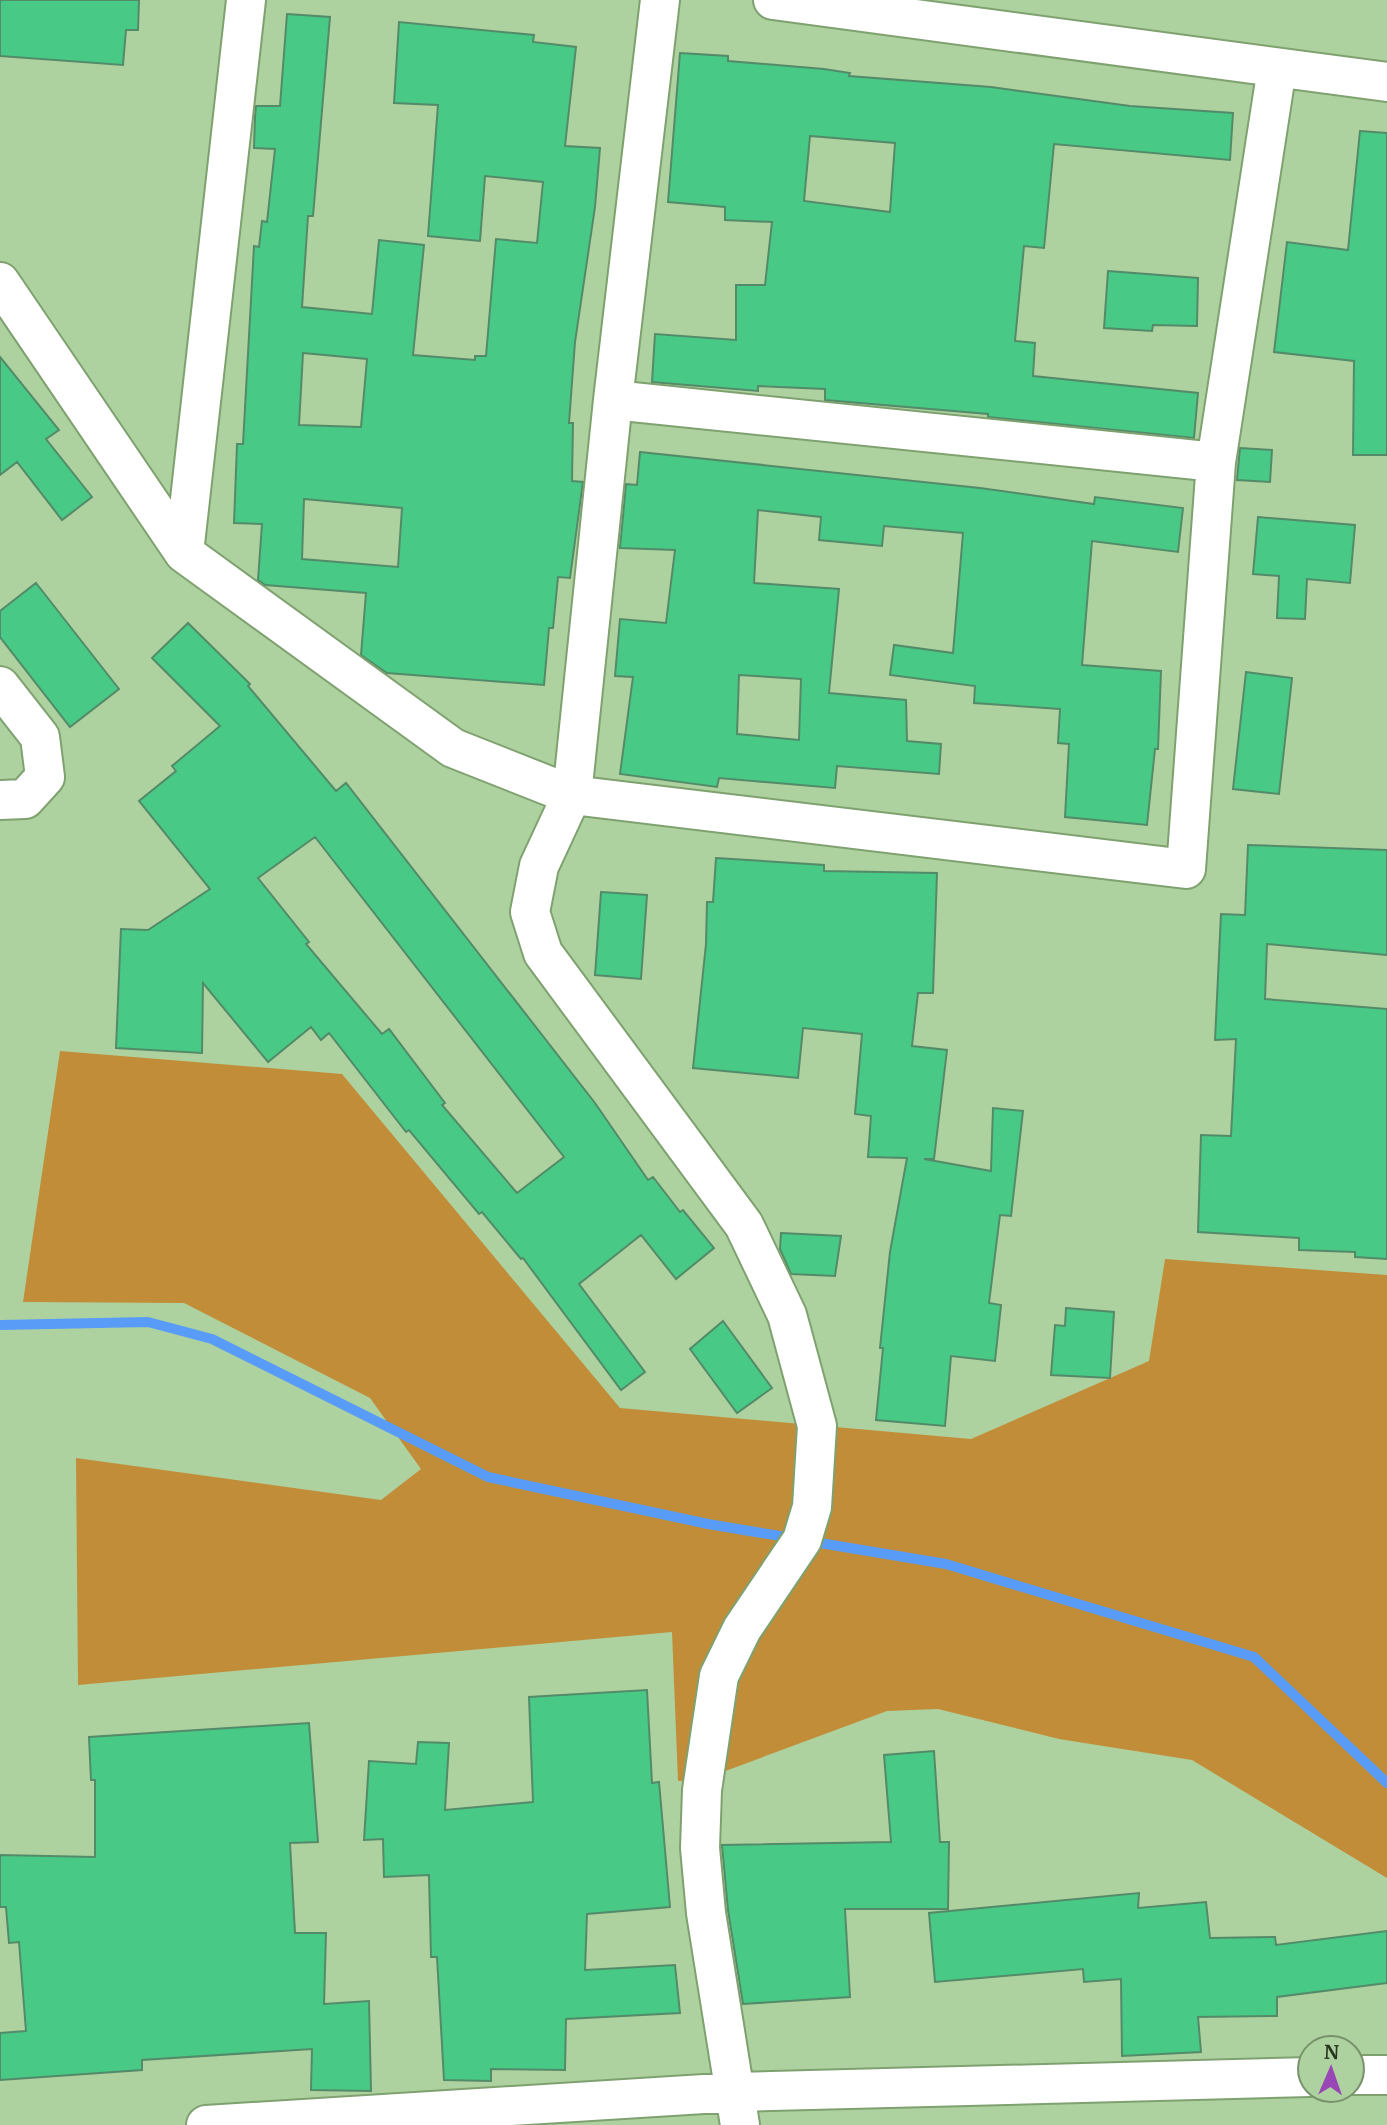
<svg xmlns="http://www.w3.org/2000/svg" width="1387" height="2125" font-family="Merriweather,serif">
<rect width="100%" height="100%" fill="#aed29f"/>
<!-- green -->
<path fill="#c28d38" d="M60,1051L342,1074L620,1408L971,1439L1149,1361L1165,1259L1387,1275V1878L1192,1760L1059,1739L938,1709L887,1711L701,1780L678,1781L672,1632L78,1685L76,1458L381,1500L421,1469L370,1398L184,1303L23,1302Z"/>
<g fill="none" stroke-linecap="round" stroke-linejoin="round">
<!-- stream -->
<path stroke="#589cf7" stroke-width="10" d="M0,1325L148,1322L212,1339L488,1477L708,1524L792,1538
M808,1541L946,1564L1254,1657L1387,1783"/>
</g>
<!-- building -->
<path fill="#48ca86" stroke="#538b69" stroke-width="2" fill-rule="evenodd" d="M0,0H139L138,30H126L123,65L0,56Z
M287,14L330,17L313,216H308L302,307L372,314L379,240L424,245L413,355L475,360V356H486L496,239L537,243L543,182L485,176L480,241L428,236L438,105L394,103L399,22L534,35L533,42L576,47L565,146L600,148L595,207L575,342L569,423H573L572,481L583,482L570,578L558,577L553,628H549L544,685L387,673L361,655L366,593L265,585L258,580L262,524L234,523L237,444H243L254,246L259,247L262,221L267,222L275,149L254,148L255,117L256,106H280ZM303,353L367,359L361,427L299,425ZM304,499L402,508L398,567L302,559Z
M680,53L728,56V61L824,69L850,73L849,76L991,87L1130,106L1233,113L1230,160L1054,144L1044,248L1024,246L1015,341L1035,343L1033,376L1198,393L1194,438L988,417V414L825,400V389L758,386V391L652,382L655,334L736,340V285H765L772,222L725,220V207L668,202ZM810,136L895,143L890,212L804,201Z
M1360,131L1387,133V455H1353L1354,361L1274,352L1287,242L1348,250Z
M1108,271L1198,278L1197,326L1153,325L1152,331L1104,328Z
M0,357L59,430L46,439L92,497L62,520L17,462L0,475Z
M1240,448L1272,450L1270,482L1237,480Z
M640,452L980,488L1094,504L1095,497L1183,508L1178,552L1092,541L1082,665L1161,671L1158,749H1155L1147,825L1065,817L1069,744L1058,743L1060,709L974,703L975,686L890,675L894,645L953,653L963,533L884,526L882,546L819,540L821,517L758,510L754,583L839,589L829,693L906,700L907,741L941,744L939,774L837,766L835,788L719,778L717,787L620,774L633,677L615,676L620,619L666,623L675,550L620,548L626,484L637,485ZM739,675L801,679L799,740L737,734Z
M1258,517L1355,525L1350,583L1307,579L1305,619L1277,618L1279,576L1253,574Z
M36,583L119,689L70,727L0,637V611Z
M188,623L250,684L248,686L336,791L346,783L595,1103L648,1180L653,1177L680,1212L683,1210L714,1248L676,1279L641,1235L579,1284L645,1372L621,1390L523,1258L521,1259L482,1212L479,1214L409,1130L406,1132L329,1033L321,1040L311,1027L268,1062L203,983L202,1053L116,1048L121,929L148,930L210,889L139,801L176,771L172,766L220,726L152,658ZM315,837L564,1157L517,1193L442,1105L445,1103L389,1029L382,1034L306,944L309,942L258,878Z
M1246,672L1292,678L1279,794L1233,789Z
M1248,845L1387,850V955L1267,944L1265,999L1387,1009V1259L1355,1257V1252L1299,1250V1238L1198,1232L1201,1135L1231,1136L1236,1039L1215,1040L1221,914L1245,915Z
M716,858L824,865V871L937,873L933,993H918L912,1046L947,1050L934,1159H924L991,1171L993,1108L1023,1111L1011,1216L1000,1215L989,1303L1001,1305L995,1361L951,1356L945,1426L876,1420L883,1348H880L890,1252L907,1158L868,1157L871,1116L855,1114L862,1034L803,1028L798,1078L693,1068L706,944L707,902H713Z
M601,892L647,895L641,979L595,975Z
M781,1233L841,1236L835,1276L791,1274L780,1249Z
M1066,1308L1114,1312L1110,1378L1051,1375L1055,1325L1065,1326Z
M723,1321L772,1388L737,1413L690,1349Z
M647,1690L652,1783L659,1782L670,1907L587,1914L585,1970L675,1965L680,2013L566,2019L565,2070L491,2069V2081L444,2080L437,1957H431L429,1875L384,1877L383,1839L364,1840L369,1761L416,1764L418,1742L449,1743L445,1810L533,1802L529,1697Z
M309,1723L318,1842L290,1843L295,1933H326L324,2004L369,2001L371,2091L311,2090L312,2049L142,2060V2070L0,2080V2033L26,2031L19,1942L9,1943L6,1907H0V1855L95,1857V1780H91L89,1737Z
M934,1751L940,1842H949L948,1909H845L850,1997L743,2004L728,1910L722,1845L891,1842L884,1755Z
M1139,1893L1138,1908L1206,1902L1210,1938L1275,1937L1276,1945L1387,1931V1983L1277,1997V2016L1198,2017L1201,2052L1122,2056L1121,1979L1084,1982L1083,1969L935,1982L929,1913Z"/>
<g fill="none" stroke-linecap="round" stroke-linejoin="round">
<!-- minor casing -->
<g stroke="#7fa170" stroke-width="42">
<path id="minor" d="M660,0L613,400L572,795L539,866L530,912L543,953L744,1225L787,1315L817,1426L812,1507L802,1540L742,1629L719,1676L702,1790L700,1848L706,1913L740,2125
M773,0L1387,82
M0,282L184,553L453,748L572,795L1186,869L1216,462L1277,68
M613,400L1216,462
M184,553L246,0
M0,686L40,737L45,777L25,799L0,800
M1352,2075H1387
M206,2125L736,2092L1310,2077"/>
</g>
<!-- minor -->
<use href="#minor" stroke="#fff" stroke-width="38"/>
</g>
<!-- north arrow -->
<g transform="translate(1331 2069) rotate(2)"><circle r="33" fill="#aed29f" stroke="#78936c" stroke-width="2"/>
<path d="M0-5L12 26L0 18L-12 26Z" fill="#9947b5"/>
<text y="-10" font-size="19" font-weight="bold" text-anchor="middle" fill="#263420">N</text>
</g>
</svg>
